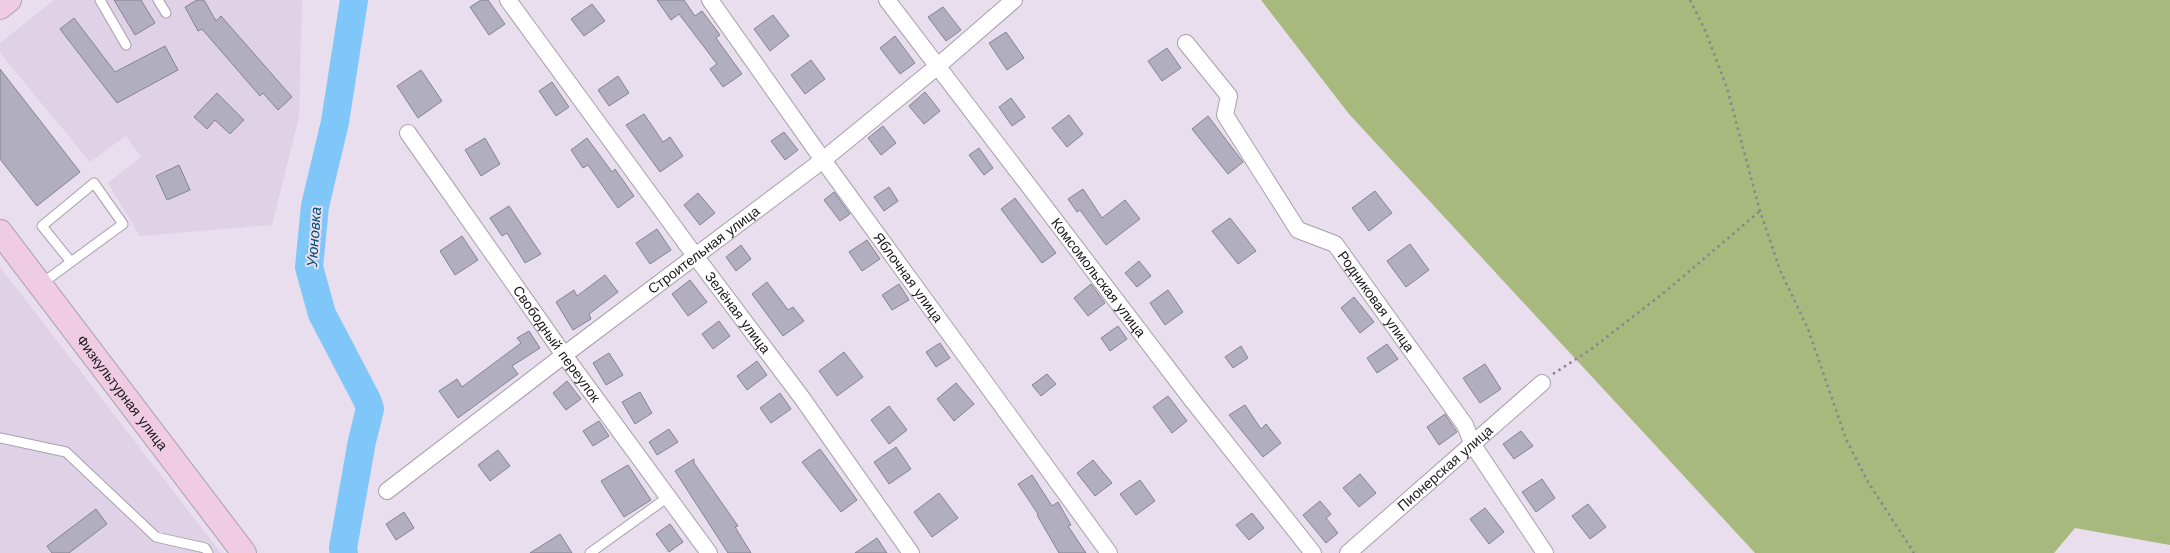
<svg xmlns="http://www.w3.org/2000/svg" width="2170" height="553" font-family="'Work Sans',sans-serif">
<rect width="100%" height="100%" fill="#e8deed"/>
<!-- built -->
<path fill="#dfd1e6" d="M54,0H302L299,117L272,225L140,236L108,183L141,157L126,136L90,162L0,53V43Z
M0,267L221,553H0Z"/>
<!-- green -->
<path fill="#a7b97d" d="M1261,0H2170V545L2075,528L2054,553H1755L1349,114Z"/>
<g fill="none" stroke-linecap="round" stroke-linejoin="round">
<!-- river -->
<path stroke="#7ec7f8" stroke-width="28" d="M344,553L343,548L362,441L370,409L367,400L322,314L309,267L315,206L335,122L354,0"/>
</g>
<!-- building -->
<path fill="#b1afbf" stroke="#858392" d="M114,0H141L155,23L135,35Z
M197,0H204L216,21L221,16L292,97L278,110L263,93L260,96L202,29L198,31L185,7Z
M481,0H488L505,24L489,35L470,7Z
M657,0H684L695,16L702,11L720,35L716,38L742,74L723,87L710,69L717,64L679,14L671,20Z
M592,4L605,21L584,36L571,19Z
M943,7L961,30L946,41L928,17Z
M773,15L789,36L770,51L754,29Z
M74,18L115,72L165,46L178,70L117,103L60,29Z
M1006,32L1024,58L1007,70L989,43Z
M895,36L915,63L900,74L880,48Z
M1167,48L1181,68L1162,81L1148,61Z
M811,60L825,79L805,94L791,75Z
M0,69L80,172L37,206L0,159Z
M421,70L442,101L418,118L397,86Z
M618,76L629,93L609,106L598,90Z
M552,82L569,107L556,116L539,91Z
M925,92L940,111L924,124L909,106Z
M217,93L244,120L230,134L215,120L207,129L194,117Z
M1011,98L1025,117L1012,126L999,107Z
M644,114L663,142L670,137L683,156L660,172L626,125Z
M1069,115L1083,134L1067,147L1052,128Z
M1208,116L1243,162L1228,174L1192,129Z
M883,126L896,143L881,155L868,138Z
M784,132L798,150L785,160L771,141Z
M485,138L500,164L481,176L465,150Z
M587,138L612,172L615,169L634,196L618,208L588,165L583,168L571,150Z
M979,148L993,168L984,175L969,155Z
M179,165L190,190L167,200L156,176Z
M889,187L898,201L884,211L874,197Z
M1083,189L1102,218L1125,200L1140,219L1106,245L1080,210L1077,212L1068,199Z
M1375,191L1392,213L1369,231L1352,208Z
M834,192L850,214L840,221L824,200Z
M698,193L715,213L700,225L684,205Z
M1015,198L1056,253L1042,263L1001,209Z
M509,206L541,254L525,263L507,233L502,236L490,218Z
M1230,218L1256,251L1238,264L1212,231Z
M657,229L671,250L650,264L636,243Z
M462,236L478,260L455,275L440,251Z
M867,240L880,259L862,271L849,252Z
M1410,244L1429,270L1406,287L1387,261Z
M741,245L751,259L736,271L726,257Z
M1139,261L1151,276L1137,287L1125,273Z
M605,275L618,292L589,314L591,319L573,330L556,302L574,290L577,296Z
M690,280L707,302L688,316L672,294Z
M767,282L788,310L793,307L804,321L783,336L752,294Z
M899,284L909,300L892,310L882,295Z
M1091,284L1105,303L1088,316L1074,298Z
M1168,290L1183,312L1165,325L1150,303Z
M1354,297L1374,322L1360,333L1341,308Z
M719,321L730,336L713,349L702,334Z
M1118,326L1127,339L1110,351L1101,338Z
M529,331L540,348L512,366L518,374L458,418L439,391L457,379L462,387L521,343L517,338Z
M940,343L950,358L936,367L926,352Z
M1387,344L1398,359L1377,373L1367,358Z
M1241,346L1248,358L1233,368L1225,357Z
M844,352L863,377L837,396L819,371Z
M609,353L623,375L606,385L593,363Z
M757,361L767,375L747,390L737,376Z
M1485,364L1501,389L1480,403L1463,378Z
M1047,374L1056,384L1041,396L1032,385Z
M567,381L581,399L566,410L553,393Z
M956,383L974,404L954,421L937,399Z
M640,392L652,413L635,424L622,402Z
M780,393L791,409L771,423L760,408Z
M1168,396L1187,421L1172,433L1153,407Z
M1245,405L1261,429L1266,424L1281,443L1263,457L1229,415Z
M889,406L907,430L889,444L871,420Z
M1445,414L1457,432L1439,445L1427,427Z
M599,421L609,436L593,446L583,431Z
M669,429L678,442L657,455L649,442Z
M1521,431L1533,446L1514,459L1503,444Z
M896,447L911,469L889,484L874,462Z
M820,449L857,500L841,512L802,462Z
M498,450L510,466L490,481L478,465Z
M694,459V463L738,526L735,527L751,553H728L675,471Z
M1093,460L1112,483L1095,496L1077,473Z
M628,465L651,500L624,517L601,481Z
M1360,474L1376,493L1359,507L1343,488Z
M1032,475L1052,506L1058,502L1071,525L1068,526L1086,553H1059L1037,515L1038,514L1018,484Z
M1542,479L1555,498L1536,512L1522,492Z
M1140,480L1155,501L1136,515L1120,494Z
M939,493L958,518L932,537L914,512Z
M1320,501L1331,514L1326,518L1338,533L1326,543L1303,515Z
M1588,504L1606,527L1590,539L1572,516Z
M1485,508L1504,532L1489,544L1470,519Z
M96,509L107,524L69,553H52L47,546Z
M404,512L414,528L396,540L386,524Z
M1252,513L1264,528L1249,540L1236,525Z
M670,524L683,542L669,552L656,534Z
M560,534L572,553H530Z
M877,538L887,553H855Z"/>
<g fill="none" stroke-linecap="round" stroke-linejoin="round">
<!-- lane casing -->
<g stroke="#a99fad" stroke-width="11">
<path id="lane" d="M100,0L126,45
M158,0L166,13
M41,284L123,224L94,183L42,226L71,262
M0,438L66,452L156,537L205,548L208,553
M590,553L668,497"/>
</g>
<!-- street casing -->
<g stroke="#a99fad" stroke-width="18">
<g id="street">
<path id="s1" d="M508,0L696,257L802,398L911,553"/>
<path id="s2" d="M710,0L823,160L1109,553"/>
<path id="s3" d="M887,0L1192,400L1313,553"/>
<path id="s4" d="M1186,43L1229,96L1225,115L1298,230L1335,244L1465,425L1473,445L1545,553"/>
<path id="s5" d="M408,133L564,355L709,553"/>
<path id="s6" d="M387,491L564,355L823,160L939,65L1014,0"/>
<path id="s7" d="M1348,553L1542,383"/>
</g>
</g>
<!-- secondary casing -->
<g stroke="#a99fad" stroke-width="26">
<g id="secondary">
<path d="M0,7L9,0"/>
<path id="s8" d="M0,232L244,553"/>
</g>
</g>
<!-- path -->
<path stroke="#8b848e" stroke-width="2.5" stroke-dasharray="2.5 4" stroke-linecap="butt" d="M1690,0L1705,30L1727,88L1760,211L1780,270L1808,329L1846,439L1868,482L1914,553
M1553,374L1590,350L1666,291L1760,211"/>
<!-- lane -->
<use href="#lane" stroke="#fff" stroke-width="9"/>
<!-- street -->
<use href="#street" stroke="#fff" stroke-width="16"/>
<!-- secondary -->
<use href="#secondary" stroke="#efcce1" stroke-width="24"/>
</g>
<g text-anchor="middle" dominant-baseline="central" stroke-width="4" stroke-linejoin="round" paint-order="stroke">
<!-- street labels -->
<g font-size="14" fill="#1a161b" stroke="#e8deed">
<text stroke="none"><textPath href="#s6" startOffset="398">Строительная улица</textPath></text>
<text stroke="none"><textPath href="#s2" startOffset="341">Яблочная улица</textPath></text>
<text stroke="none"><textPath href="#s3" startOffset="349">Комсомольская улица</textPath></text>
<text stroke="none"><textPath href="#s4" startOffset="334">Родниковая улица</textPath></text>
<text stroke="none"><textPath href="#s1" startOffset="388">Зелёная улица</textPath></text>
<text stroke="none"><textPath href="#s5" startOffset="258">Свободный переулок</textPath></text>
<text stroke="none"><textPath href="#s8" startOffset="202">Физкультурная улица</textPath></text>
<text stroke="none"><textPath href="#s7" startOffset="129">Пионерская улица</textPath></text>
</g>
<!-- water labels -->
<g font-size="15" font-style="italic" fill="#015179" stroke="#e8deed">
<text transform="translate(314 237) rotate(-86)">Уюновка</text>
</g>
</g>
</svg>
